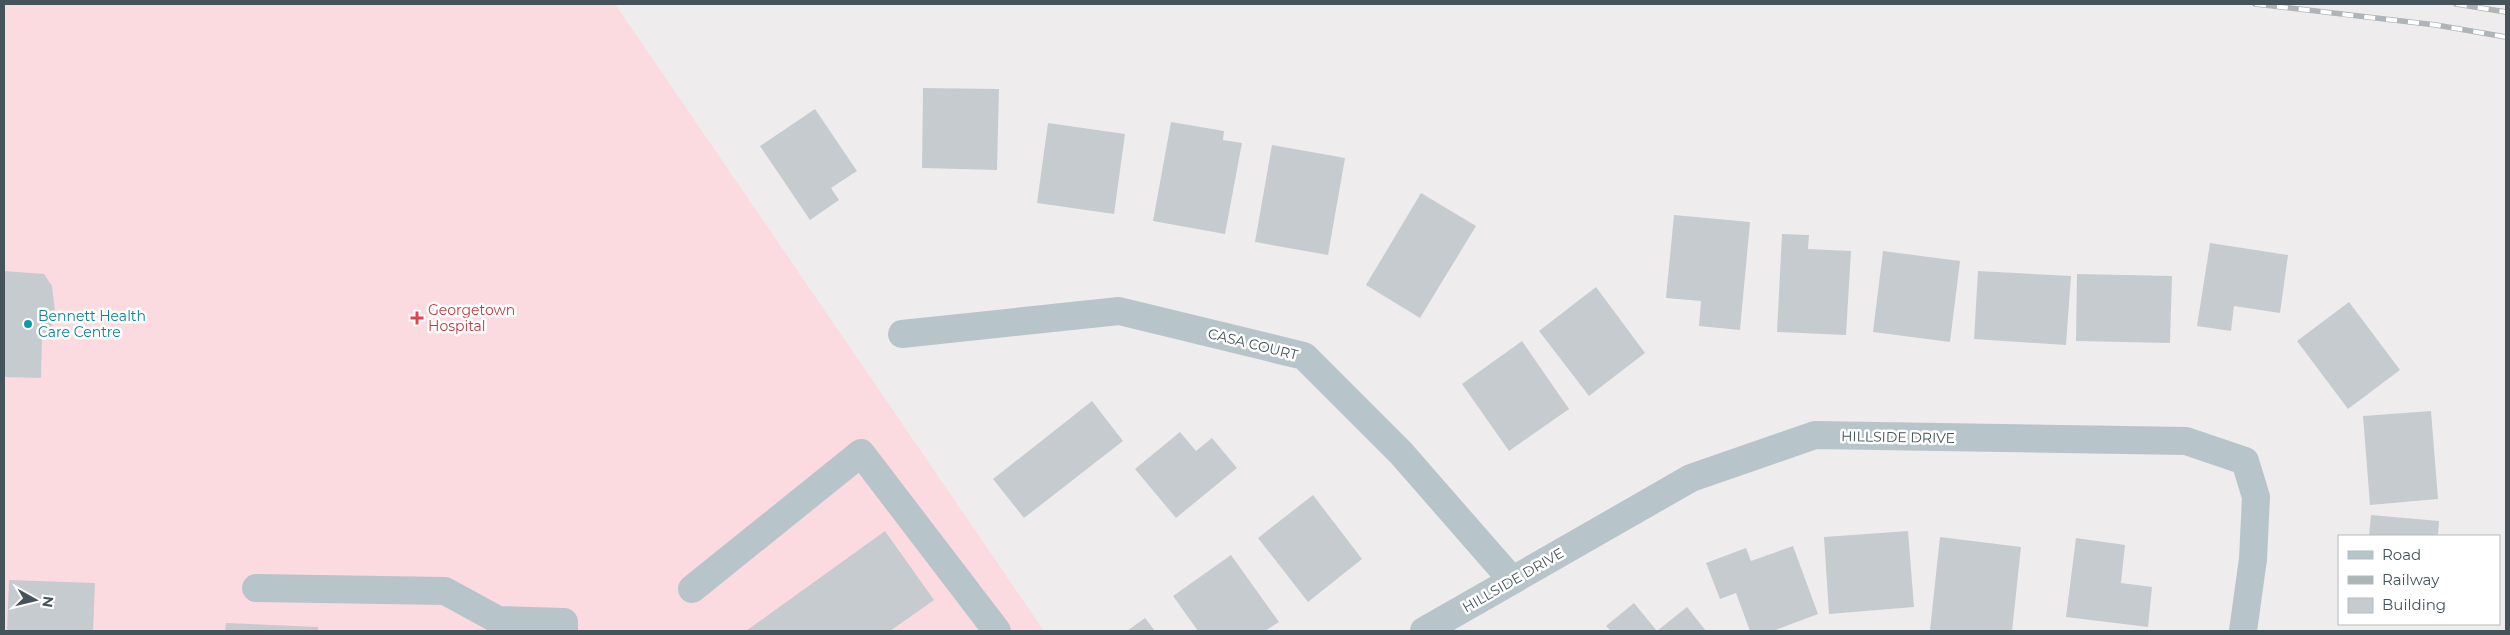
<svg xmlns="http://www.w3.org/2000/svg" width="2510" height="635" font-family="Montserrat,sans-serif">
<rect width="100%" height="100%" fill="#efeced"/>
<!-- medical -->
<path fill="#fbdbdf" d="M4,4H615L1044,631H4Z"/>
<!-- building -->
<path fill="#c6cbd0" d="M923,88L999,89L997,170L922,168Z
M815,109L857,171L831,188L839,200L810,220L760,146Z
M1171,122L1224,131L1223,140L1242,143L1225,234L1153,221Z
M1048,123L1125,134L1114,214L1037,203Z
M1272,145L1345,158L1328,255L1255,242Z
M1421,193L1476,226L1420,318L1366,285Z
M1674,215L1750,222L1740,330L1699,326L1701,301L1666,298Z
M1782,234L1809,235L1808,249L1851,251L1846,335L1777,332Z
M2210,243L2288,255L2280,313L2234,306L2231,331L2197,326Z
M1883,251L1960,261L1950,342L1873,332Z
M4,271L44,274L52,286L55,312L49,337L42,338L41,378L4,377Z
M1978,271L2071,276L2066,345L1974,339Z
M2077,274L2172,276L2170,343L2076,341Z
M1596,287L1645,353L1589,396L1539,331Z
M2349,302L2400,370L2348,409L2297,341Z
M1522,341L1569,409L1509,451L1462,384Z
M1092,401L1123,441L1024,518L993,479Z
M2431,411L2438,499L2370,505L2363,416Z
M1180,432L1196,451L1212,438L1237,468L1176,518L1135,469Z
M1313,495L1362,559L1308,602L1258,538Z
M2371,515L2439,521L2438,536H2369Z
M885,531L934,600L890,631H746Z
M1908,531L1914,607L1829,614L1824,537Z
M1940,537L2021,547L2012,631L1930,630Z
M2076,538L2125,545L2121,583L2152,587L2148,627L2066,617Z
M1793,546L1818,614L1773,631H1750L1736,593L1720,599L1706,563L1746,548L1751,561Z
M1231,555L1279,622L1265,631H1198L1173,596Z
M9,580L95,583L93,631H7Z
M1634,603L1657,631H1611L1606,626Z
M1687,607L1706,631H1657Z
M1145,618L1155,631H1127Z
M226,623L318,627V631H225Z"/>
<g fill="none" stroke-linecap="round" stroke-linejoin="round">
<!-- minor -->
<path stroke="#b7c5ca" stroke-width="28" d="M902,334L1119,311L1304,356L1401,453L1512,580
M256,588L445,591L498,620L564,622V631
M692,589L861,453L997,631
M1424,631L1691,478L1815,435L2186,441L2245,461L2256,497L2253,559L2243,631"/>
<!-- rail casing -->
<g stroke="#aeb4b7" stroke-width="5.5">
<path id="rail" d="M2255,4L2436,25L2506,37
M2456,4L2506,12"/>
</g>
<!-- rail -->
<use href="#rail" stroke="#fff" stroke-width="4" stroke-dasharray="11" stroke-linecap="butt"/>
</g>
<!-- markers -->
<path fill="#e0444e" stroke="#fff" stroke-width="2" d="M414.5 310.5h5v5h5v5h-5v5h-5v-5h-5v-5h5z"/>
<circle fill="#0f9aa8" stroke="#fff" stroke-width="2" cx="28" cy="324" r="5"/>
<g text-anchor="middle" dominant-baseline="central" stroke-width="5" stroke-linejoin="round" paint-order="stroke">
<!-- health labels -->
<g font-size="14" fill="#be3a42" stroke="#fff" text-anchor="start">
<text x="428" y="310">Georgetown<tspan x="428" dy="16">Hospital</tspan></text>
</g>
<!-- culture labels -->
<g font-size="14" fill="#0d838f" stroke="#fff" text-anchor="start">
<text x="38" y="316">Bennett Health<tspan x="38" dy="16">Care Centre</tspan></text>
</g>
<!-- street labels -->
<g font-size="14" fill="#44545a" stroke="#fff">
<text transform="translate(1253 344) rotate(14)">CASA COURT</text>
<text transform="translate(1898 437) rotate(1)">HILLSIDE DRIVE</text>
<text transform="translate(1513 580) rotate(-30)">HILLSIDE DRIVE</text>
</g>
</g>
<!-- border -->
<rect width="2510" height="635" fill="none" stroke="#44545a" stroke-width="10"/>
<!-- legend -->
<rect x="2338" y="535" width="162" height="90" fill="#ffffff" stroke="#b4bbbd"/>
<rect x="2348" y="551" width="25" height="8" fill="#b7c5ca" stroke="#b4bbbd"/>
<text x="2382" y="560" font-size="15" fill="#44545a">Road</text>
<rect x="2348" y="576" width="25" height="8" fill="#aeb4b7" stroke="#b4bbbd"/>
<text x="2382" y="585" font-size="15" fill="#44545a">Railway</text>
<rect x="2348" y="598" width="25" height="15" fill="#c6cbd0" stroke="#b4bbbd"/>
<text x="2382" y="610" font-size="15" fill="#44545a">Building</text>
<!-- north arrow -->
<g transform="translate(35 600) rotate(98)" stroke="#ffffff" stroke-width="4" paint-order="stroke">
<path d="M0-4L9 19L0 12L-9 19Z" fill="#44545a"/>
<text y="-8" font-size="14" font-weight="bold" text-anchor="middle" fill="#44545a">N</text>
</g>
</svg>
